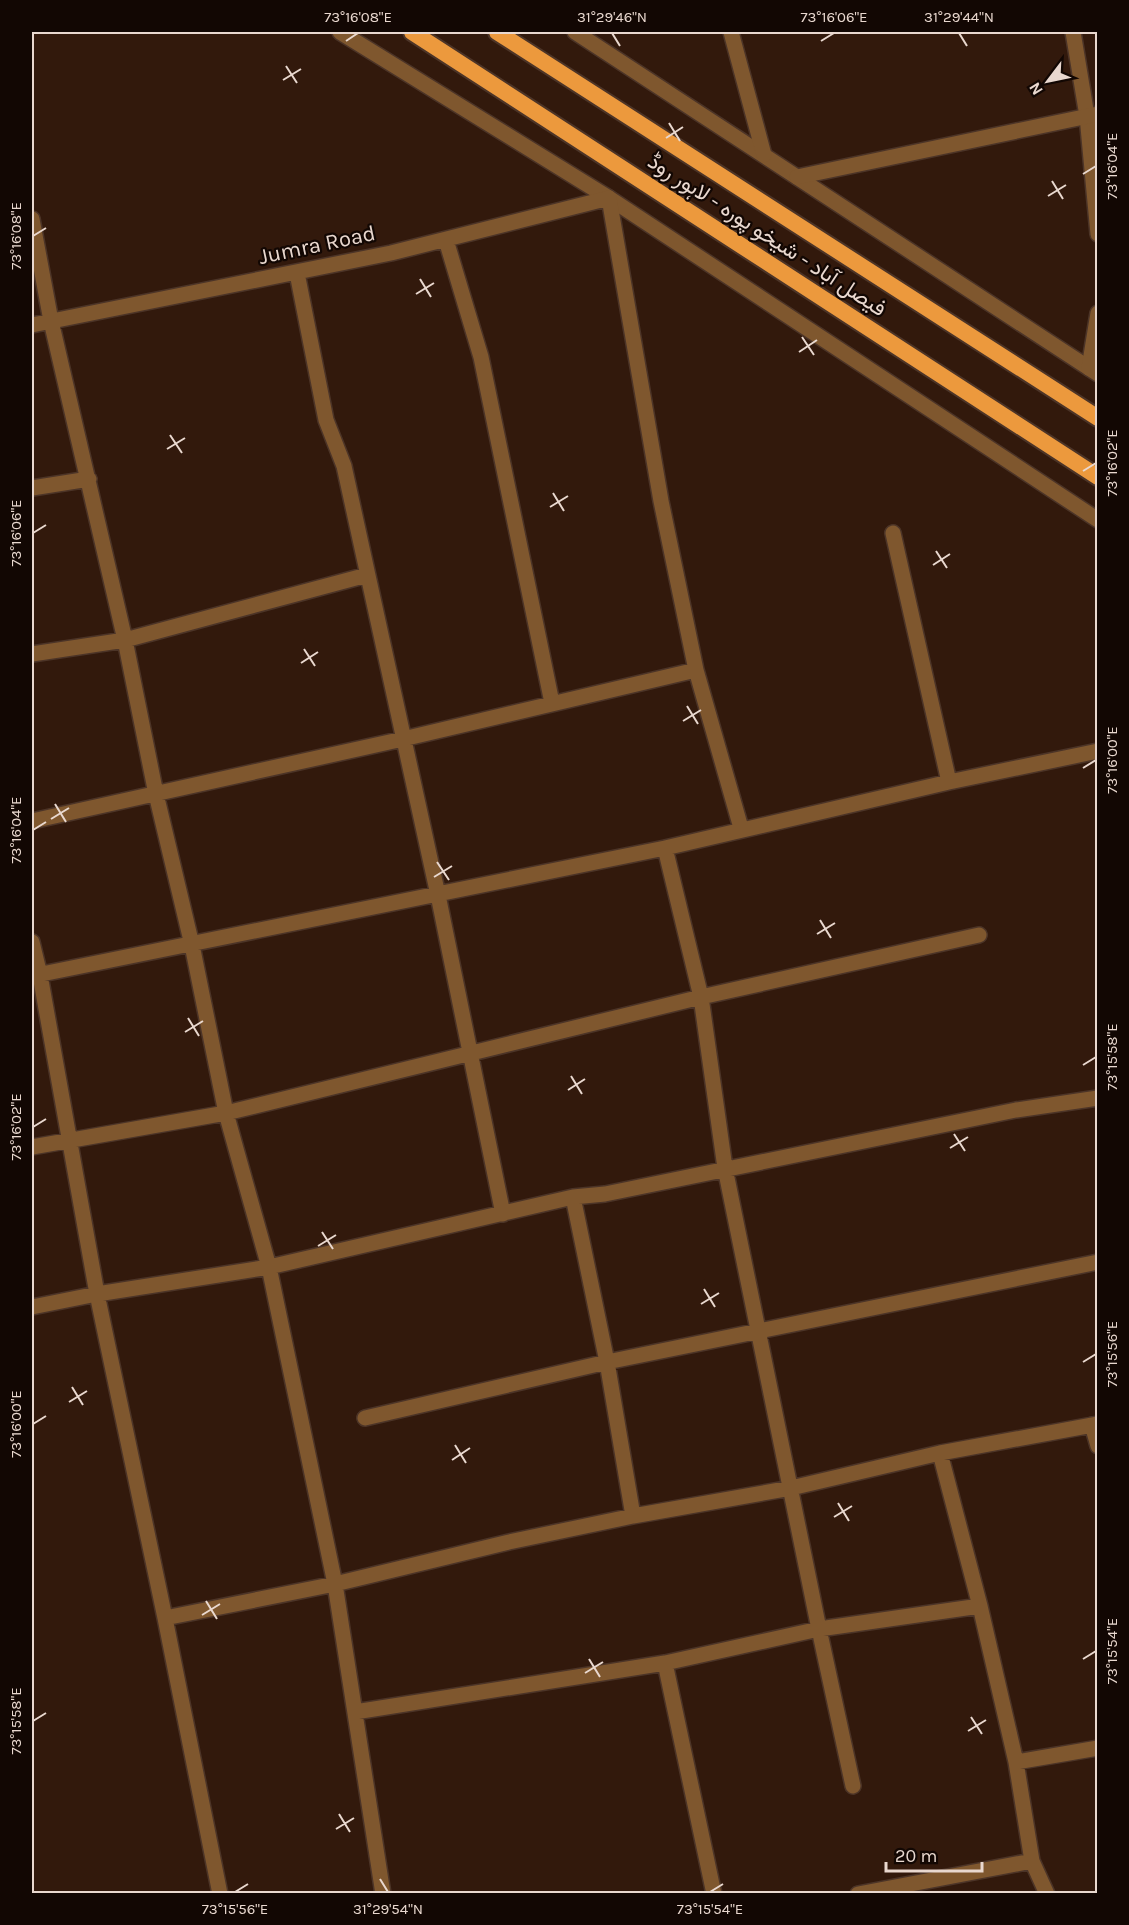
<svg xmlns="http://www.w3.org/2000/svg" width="1129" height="1925" font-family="Karla,Vazirmatn,sans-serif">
<rect width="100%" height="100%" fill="#32190c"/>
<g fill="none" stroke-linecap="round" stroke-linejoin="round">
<!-- service casing -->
<g stroke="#4c3427" stroke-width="18">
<path id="service" d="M340,32L609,198L1098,520
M575,32L1098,374"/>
</g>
<!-- minor casing -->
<g stroke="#4c3427" stroke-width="18">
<path id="minor" d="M731,32L764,155
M1073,32L1087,116L1098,234
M32,219L51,321L125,640L156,794L192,945L226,1113L269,1267L335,1584L383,1894
M446,240L481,357L552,703
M297,273L326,420L344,466L438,895L503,1214
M32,325L391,253L609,198L661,501L696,670L741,828
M1089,368L1098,313
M32,488L89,479
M893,533L949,782
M32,654L125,640L367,575
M32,821L403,739L696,670
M665,848L701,997L725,1168L819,1629L853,1786
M32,942L40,975L97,1294L165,1618L220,1894
M32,976L665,848L949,782L1098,751
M32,1147L226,1113L701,997L979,935
M573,1197L607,1362L633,1516
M32,1307L97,1294L269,1267L573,1197L605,1194L1016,1110L1098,1098
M365,1418L607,1362L1098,1262
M1092,1425L1098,1446
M165,1618L335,1584L509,1542L633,1516L791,1488L940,1453L1098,1424
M665,1663L714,1894
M355,1712L665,1663L819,1629L980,1606
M1016,1762L1098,1748
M1032,1861L1047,1894
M858,1894L1032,1861L1016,1762L980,1606L940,1453"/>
</g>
<!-- tertiary casing -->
<g stroke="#4c3427" stroke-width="18">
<path id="tertiary" d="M797,177L1098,114"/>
</g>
<!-- trunk casing -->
<g stroke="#4c3427" stroke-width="20">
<path id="trunk" d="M412,32L1098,477
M497,32L1098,418"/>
</g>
<!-- service -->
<use href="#service" stroke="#7f572e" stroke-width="15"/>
<!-- minor -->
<use href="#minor" stroke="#7f572e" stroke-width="15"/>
<!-- tertiary -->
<use href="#tertiary" stroke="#7f572e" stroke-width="15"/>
<!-- trunk -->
<use href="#trunk" stroke="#ec993d" stroke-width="16"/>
</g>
<!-- ticks -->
<path fill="none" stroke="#e9d8cf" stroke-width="2" d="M612,33L620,46M959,33L967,46M346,41L358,33M821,41L834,33M286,66L297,83M283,80L301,69M669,123L680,141M666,138L683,127M1083,174L1096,166M1052,181L1063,199M1048,196L1066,185M33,236L46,228M420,279L431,297M416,294L434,283M802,337L814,355M799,352L817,340M170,435L182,453M167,449L185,438M1083,471L1096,463M553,493L564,511M550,507L568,496M33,533L46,525M936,551L947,568M933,565L950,554M304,649L315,666M301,663L318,652M687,706L698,724M683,721L701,710M1083,768L1096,760M55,804L66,822M51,819L69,808M33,830L46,822M437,862L449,880M434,877L452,866M820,920L831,938M817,934L835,923M188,1018L199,1036M185,1032L203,1021M1083,1065L1096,1057M571,1076L582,1094M568,1090L585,1079M33,1127L46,1119M954,1134L965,1151M950,1148L968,1137M322,1232L333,1249M318,1246L336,1235M704,1289L715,1307M701,1304L719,1293M1083,1362L1096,1354M72,1387L83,1405M69,1402L87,1391M33,1424L46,1416M455,1445L466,1463M452,1460L470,1448M838,1503L849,1521M834,1517L852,1506M206,1601L217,1619M202,1615L220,1604M589,1659L600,1677M1083,1659L1096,1651M585,1673L603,1662M971,1717L982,1734M33,1721L46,1713M968,1731L986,1720M339,1814L350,1832M336,1829L354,1818M380,1879L388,1892M235,1892L248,1884M710,1892L723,1884"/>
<g text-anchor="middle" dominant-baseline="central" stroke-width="4.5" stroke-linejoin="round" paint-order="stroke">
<!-- street labels -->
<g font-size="22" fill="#e9d8cf" stroke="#120703">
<text transform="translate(767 235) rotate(33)">فیصل آباد - شیخو پورہ - لاہور روڈ</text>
<text transform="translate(317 245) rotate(-12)">Jumra Road</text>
</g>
</g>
<!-- border -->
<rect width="1129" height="1925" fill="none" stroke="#120703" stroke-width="66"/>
<!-- north arrow -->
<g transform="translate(1048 81) rotate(238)" stroke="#120703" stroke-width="4.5" paint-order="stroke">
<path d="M0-4.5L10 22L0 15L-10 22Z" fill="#e9d8cf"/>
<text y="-9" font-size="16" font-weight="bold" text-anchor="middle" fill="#e9d8cf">N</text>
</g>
<!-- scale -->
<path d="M886 1862v9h96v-9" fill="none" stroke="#e9d8cf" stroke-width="3"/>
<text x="895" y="1862" font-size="18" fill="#e9d8cf" stroke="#120703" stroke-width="4.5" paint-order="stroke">20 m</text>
<rect x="33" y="33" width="1063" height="1859" fill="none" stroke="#e9d8cf" stroke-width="2"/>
<g font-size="15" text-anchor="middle" fill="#e9d8cf">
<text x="358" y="22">73°16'08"E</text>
<text x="612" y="22">31°29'46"N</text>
<text x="834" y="22">73°16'06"E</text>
<text x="959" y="22">31°29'44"N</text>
<text transform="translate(1112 166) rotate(-90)" y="5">73°16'04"E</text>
<text transform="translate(16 236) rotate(-90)" y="5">73°16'08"E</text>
<text transform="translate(1112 463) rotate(-90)" y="5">73°16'02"E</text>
<text transform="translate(16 533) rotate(-90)" y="5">73°16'06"E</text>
<text transform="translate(1112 760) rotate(-90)" y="5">73°16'00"E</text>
<text transform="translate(16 830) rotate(-90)" y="5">73°16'04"E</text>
<text transform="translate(1112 1057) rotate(-90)" y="5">73°15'58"E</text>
<text transform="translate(16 1127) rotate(-90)" y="5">73°16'02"E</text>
<text transform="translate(1112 1354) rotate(-90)" y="5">73°15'56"E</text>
<text transform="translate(16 1424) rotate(-90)" y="5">73°16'00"E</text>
<text transform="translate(1112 1651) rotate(-90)" y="5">73°15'54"E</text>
<text transform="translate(16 1721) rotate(-90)" y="5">73°15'58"E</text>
<text x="235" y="1914">73°15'56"E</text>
<text x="388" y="1914">31°29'54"N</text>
<text x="710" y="1914">73°15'54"E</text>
</g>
</svg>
